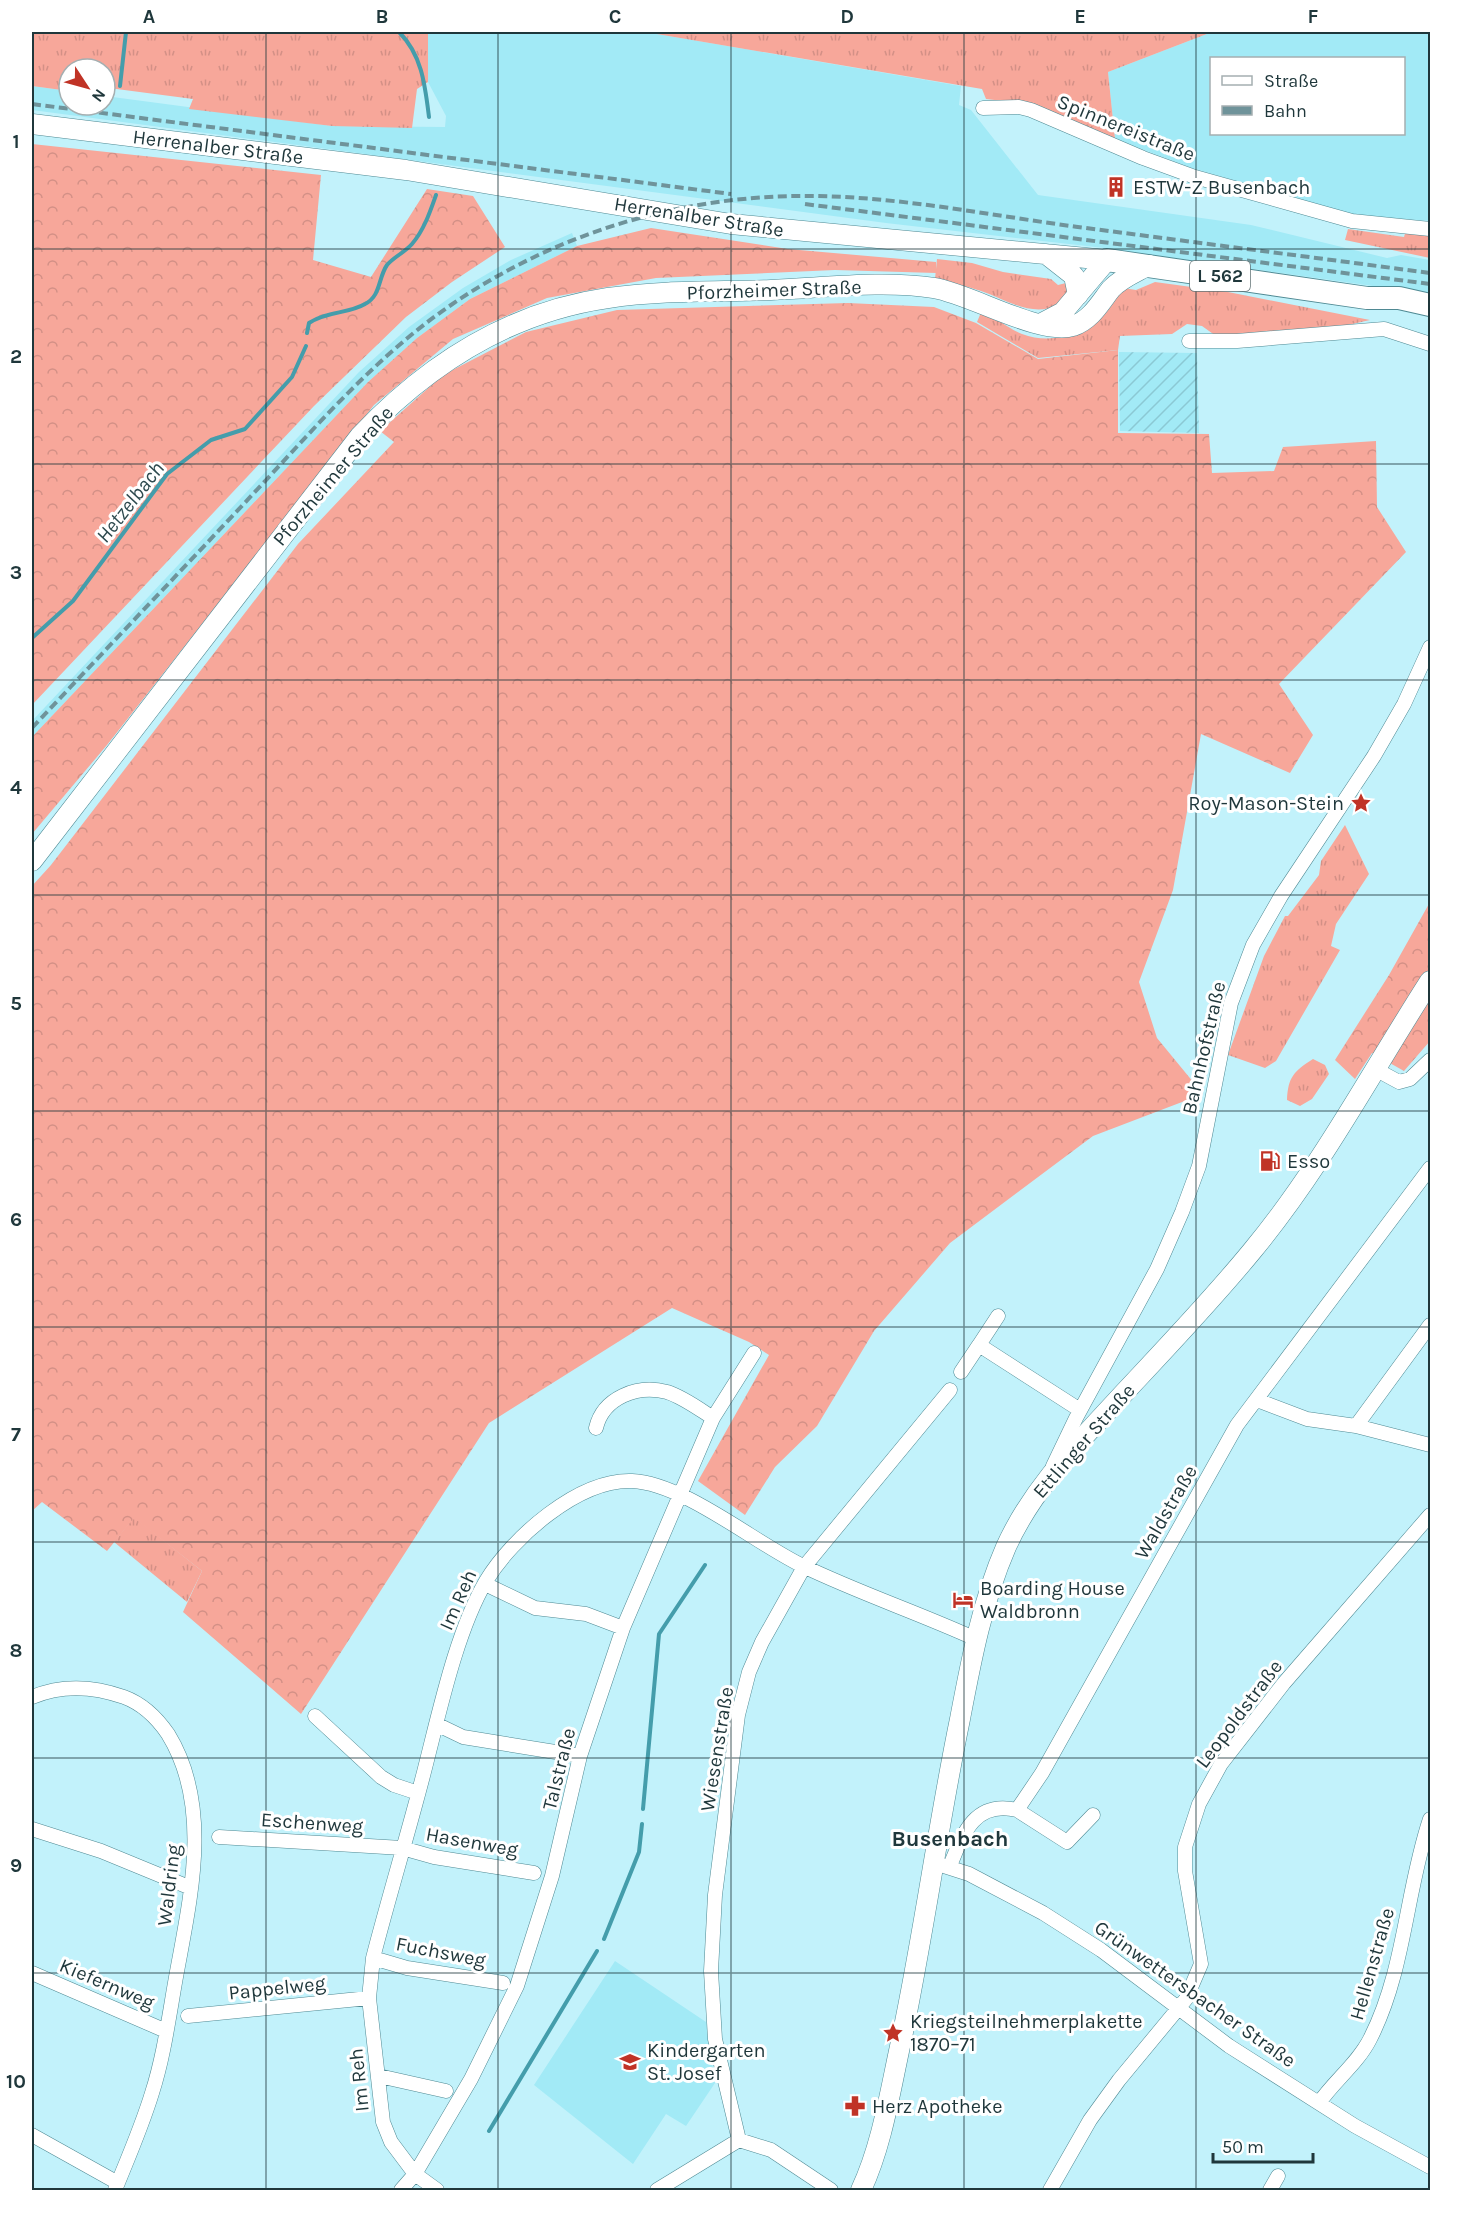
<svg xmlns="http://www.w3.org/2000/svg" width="1462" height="2222" font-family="Karla,sans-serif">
<defs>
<pattern id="industrial-furrows" width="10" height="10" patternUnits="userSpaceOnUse" patternTransform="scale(1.5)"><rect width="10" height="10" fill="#a2eaf6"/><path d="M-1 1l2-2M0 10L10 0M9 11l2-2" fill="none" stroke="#8bc9d4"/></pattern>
<pattern id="grass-tufts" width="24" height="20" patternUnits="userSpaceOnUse" patternTransform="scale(1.5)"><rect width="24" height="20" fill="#f7a79a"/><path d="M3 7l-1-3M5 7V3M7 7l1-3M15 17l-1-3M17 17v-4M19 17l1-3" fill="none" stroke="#d39086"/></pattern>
<pattern id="forest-crowns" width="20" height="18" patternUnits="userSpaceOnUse" patternTransform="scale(1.5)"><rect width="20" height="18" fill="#f7a79a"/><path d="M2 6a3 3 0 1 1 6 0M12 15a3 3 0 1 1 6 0" fill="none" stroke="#d39086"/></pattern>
</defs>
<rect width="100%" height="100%" fill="#c2f2fb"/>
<!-- built -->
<path fill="#a2eaf6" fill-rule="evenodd" d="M428,32H645L961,86L959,105L971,110L1038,195L1251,225L1387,258L1401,255L1430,260V294L1104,248L886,223L32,110V86L69,91V105H105V96L332,126L445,127L446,116L428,82Z
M1212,32H1430V221L1353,215L1192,168L1115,139L1108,72ZM1212,58H1404V134H1212Z
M572,233L577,246L470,299L417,338L368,382L32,737V721L359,372L409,327L463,288L511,260Z
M615,1961L706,2022L715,2083L686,2126L666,2114L633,2164L534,2085Z"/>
<!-- industrial -->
<path fill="url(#industrial-furrows)" d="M1119,352L1197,353L1199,433L1120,431Z"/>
<!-- grass -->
<path fill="url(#grass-tufts)" d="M32,32H428V82L417,89L412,128L332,126L189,109L193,99L109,88V97L105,96V69H69V91L32,86Z
M645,32H1212L1108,72L1115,139L1028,104L986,99L982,89Z
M1348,229L1404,237L1406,230L1430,233V258L1345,240Z
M937,259L972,263L1003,272L1051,279L1058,285L1070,282C1070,293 1067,300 1057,305C1032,318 1005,299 981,291C966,286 950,283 935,279Z
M1155,282L1228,292L1370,320L1339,327L1216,336L1202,326L1187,324L1172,334L1120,336L1118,350L1038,358L977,322L982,310C995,317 1009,329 1022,334C1051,345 1082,335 1104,315C1112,307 1116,296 1123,288L1136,290Z
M1345,825L1369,874L1336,924L1331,946L1340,950L1276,1061L1265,1068L1228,1055L1264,956L1285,916H1288L1319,875L1321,861Z
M1313,1059L1325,1065L1329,1074L1312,1099L1300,1106L1287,1100C1288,1077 1294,1071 1313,1059Z
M134,1517L202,1571L187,1602L114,1542Z"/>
<!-- forest -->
<path fill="url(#forest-crowns)" d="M32,144L321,175L313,260L371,277L427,189L473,196L505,247L452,282L406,317L314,406L32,705Z
M651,228L788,249L936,262V273L835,270L656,278L547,298L453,339L374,405L107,745L32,834V737L368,382L417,338L470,299L577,246Z
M848,303L934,307L976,323L1038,359L1118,350V433L1209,434L1212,473L1274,471L1283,447L1376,441L1377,507L1406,552L1279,684L1313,735L1290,773L1201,734L1173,890L1139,982L1157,1038L1203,1094L1093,1136L950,1243L874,1331L817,1426L775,1467L745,1515L698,1481L769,1355L749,1342L672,1308L489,1423L301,1714L183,1612L202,1571L134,1518L107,1551L42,1502L32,1511V886L51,865L298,544L394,442L380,431L443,375L526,332L617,310Z
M1430,902V1041L1404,1071L1372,1053L1355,1079L1335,1060L1389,975Z"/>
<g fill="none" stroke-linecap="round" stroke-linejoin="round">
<!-- stream -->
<path stroke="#449dab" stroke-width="4" d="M399,32C422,55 425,85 429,117
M120,86L126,32
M307,333L309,323C327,311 348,314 365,304C381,296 378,278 387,265C394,257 405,252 412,244C424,230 430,212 436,195
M32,638L73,601L167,474L211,440L245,429L292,377L306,346
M643,1809L659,1634L705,1565
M604,1939L639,1852L642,1824
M489,2131L597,1951"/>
<!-- minor casing -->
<g stroke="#4f8993" stroke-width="15">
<path id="minor" d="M983,108L1019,107L1031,110L1143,158L1195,177L1352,221L1430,229
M1189,341H1237L1384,329L1430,344
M1375,1069L1399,1082L1410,1079L1430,1060
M998,1316L979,1345L1080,1410
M961,1372L979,1345
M1257,1400L1307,1419L1356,1426L1430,1445
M1356,1426L1430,1325
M596,1428C603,1398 637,1384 667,1392C683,1397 699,1409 713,1418
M1053,1466L1076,1418L1157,1269L1182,1212L1199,1166L1231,1003L1253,945L1281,896L1374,756L1404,704L1430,647
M485,1584L535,1608L586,1614L623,1628
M32,1697C63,1684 93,1686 124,1697C143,1704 157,1718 168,1734C213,1807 190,1899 176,1977C169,2016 164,2056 152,2093C142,2126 128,2158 115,2190
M315,1716L381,1777L394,1785L418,1793
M436,1724L463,1737L580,1756
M1017,1810L1067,1842L1093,1815
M32,1829L101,1851L191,1888
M219,1837L402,1848L434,1857L534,1873
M941,1865L969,1874L1043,1913L1101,1950L1229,2046L1355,2126L1430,2167
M950,1866C963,1833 975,1800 1017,1810L1042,1773L1237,1425L1430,1168
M373,1958L407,1968L503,1983
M32,1973L166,2031
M188,2016L369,1998
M379,2076L446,2091
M1319,2103C1334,2081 1358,2063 1370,2039C1405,1971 1406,1890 1430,1819
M32,2135L118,2183
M739,2140L715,2039L711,1971L715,1895L738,1715L749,1672L762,1642L804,1567L950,1390
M401,2190L415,2174L471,2079L517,1986L552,1876L580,1756L623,1628L713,1418L754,1353
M437,2190L415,2174L391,2142L383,2122L369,1998L373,1958C389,1896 408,1834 424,1772C439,1714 456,1632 486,1581C512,1538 578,1479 632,1481C683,1483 755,1543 803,1566C859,1593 919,1613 976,1639
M657,2190L739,2140L771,2150L831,2190
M1050,2190L1090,2120L1119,2080L1186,1999L1201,1964L1185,1871V1847L1199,1804L1221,1764L1284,1683L1430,1515
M1270,2190L1278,2176"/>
</g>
<!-- secondary casing -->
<g stroke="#4f8993" stroke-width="21">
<path id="secondary" d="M32,124L406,170L731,224L1107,260
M1046,254L1074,276L1078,295
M1042,323L1063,312L1107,260
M32,861L360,436C427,365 510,312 608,298C662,290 717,292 771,290C824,288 882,280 934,288C971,294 1040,336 1073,326C1091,320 1100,303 1111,289C1121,278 1137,272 1149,265
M861,2190C881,2147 889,2098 899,2051C923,1941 937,1830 960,1719C971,1661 982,1602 1006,1547C1033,1487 1080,1441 1123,1394C1167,1347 1211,1301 1252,1251C1321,1168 1372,1071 1430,981"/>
</g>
<!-- primary casing -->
<g stroke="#4f8993" stroke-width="24">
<path id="primary" d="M1107,260L1367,298H1399L1430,305"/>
</g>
<!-- minor -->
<use href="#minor" stroke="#fff" stroke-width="14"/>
<!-- secondary -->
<use href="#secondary" stroke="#fff" stroke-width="20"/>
<!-- primary -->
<use href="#primary" stroke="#fff" stroke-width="22"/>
<!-- rail -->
<path stroke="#6f939a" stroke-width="4" stroke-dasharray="9 4.5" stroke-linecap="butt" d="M32,104L731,194
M805,204L1430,284
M32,728C105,650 180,572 253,494C315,428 375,357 451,305C553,235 675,197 799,196C890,195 982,214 1071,226C1191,242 1311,257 1430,273"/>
</g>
<!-- grid -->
<path fill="none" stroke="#1f373b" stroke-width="1.5" stroke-opacity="0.55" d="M266,32V2190M498,32V2190M731,32V2190M964,32V2190M1196,32V2190M32,249H1430M32,464H1430M32,680H1430M32,895H1430M32,1111H1430M32,1327H1430M32,1542H1430M32,1758H1430M32,1973H1430"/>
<!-- icons -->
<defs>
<g id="building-bare" transform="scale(1.62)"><path d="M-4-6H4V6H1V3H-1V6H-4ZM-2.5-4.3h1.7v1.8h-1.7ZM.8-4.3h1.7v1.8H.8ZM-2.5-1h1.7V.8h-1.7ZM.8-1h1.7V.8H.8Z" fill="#c03326" stroke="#fff" stroke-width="2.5" paint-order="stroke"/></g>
<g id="sight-bare" transform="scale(1.62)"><path d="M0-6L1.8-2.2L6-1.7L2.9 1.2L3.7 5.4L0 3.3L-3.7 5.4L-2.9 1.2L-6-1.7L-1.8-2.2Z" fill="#c03326" stroke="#fff" stroke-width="2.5" paint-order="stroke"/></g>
<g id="fuel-bare" transform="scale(1.62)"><path d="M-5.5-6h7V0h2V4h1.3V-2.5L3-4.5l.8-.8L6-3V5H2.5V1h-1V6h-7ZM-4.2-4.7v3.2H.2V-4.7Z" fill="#c03326" stroke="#fff" stroke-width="2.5" paint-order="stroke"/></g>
<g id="hotel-bare" transform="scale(1.62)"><path d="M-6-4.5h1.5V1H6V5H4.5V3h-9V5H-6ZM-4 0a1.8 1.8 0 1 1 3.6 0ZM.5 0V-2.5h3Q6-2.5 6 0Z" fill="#c03326" stroke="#fff" stroke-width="2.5" paint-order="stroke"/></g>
<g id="school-bare" transform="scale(1.62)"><path d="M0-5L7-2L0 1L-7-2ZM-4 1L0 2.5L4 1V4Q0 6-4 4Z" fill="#c03326" stroke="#fff" stroke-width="2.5" paint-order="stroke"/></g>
<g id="pharmacy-bare" transform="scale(1.62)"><path d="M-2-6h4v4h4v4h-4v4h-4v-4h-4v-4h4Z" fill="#c03326" stroke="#fff" stroke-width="2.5" paint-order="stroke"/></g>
</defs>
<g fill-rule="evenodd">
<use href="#building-bare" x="1116" y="187"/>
<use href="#sight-bare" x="1361" y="803"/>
<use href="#fuel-bare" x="1270" y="1161"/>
<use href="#hotel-bare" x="963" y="1600"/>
<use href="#sight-bare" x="893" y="2033"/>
<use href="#school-bare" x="630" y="2062"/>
<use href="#pharmacy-bare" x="855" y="2106"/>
</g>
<g text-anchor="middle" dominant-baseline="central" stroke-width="6" stroke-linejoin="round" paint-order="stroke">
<!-- shield labels -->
<rect fill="#fff" stroke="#627376" stroke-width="1.5" x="1190" y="261" width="60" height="30" rx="4.5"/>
<g font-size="18" font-weight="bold" fill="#1f373b">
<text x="1220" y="276">L 562</text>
</g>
<!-- street labels -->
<g font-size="20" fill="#1f373b" stroke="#fff">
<text transform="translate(1126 128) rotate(22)">Spinnereistraße</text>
<text transform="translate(218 147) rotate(7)">Herrenalber Straße</text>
<text transform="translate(699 217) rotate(9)">Herrenalber Straße</text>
<text transform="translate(774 290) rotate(-2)">Pforzheimer Straße</text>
<text transform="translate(333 476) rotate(-50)">Pforzheimer Straße</text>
<text transform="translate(1204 1048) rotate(-77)">Bahnhofstraße</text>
<text transform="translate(1084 1441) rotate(-49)">Ettlinger Straße</text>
<text transform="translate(1166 1512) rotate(-60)">Waldstraße</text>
<text transform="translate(458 1600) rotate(-66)">Im Reh</text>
<text transform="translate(1239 1714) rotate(-53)">Leopoldstraße</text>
<text transform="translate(717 1749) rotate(-81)">Wiesenstraße</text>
<text transform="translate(559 1769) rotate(-76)">Talstraße</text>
<text transform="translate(312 1823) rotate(4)">Eschenweg</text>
<text transform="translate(472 1842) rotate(10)">Hasenweg</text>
<text transform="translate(169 1885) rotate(-83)">Waldring</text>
<text transform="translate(441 1952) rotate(11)">Fuchsweg</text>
<text transform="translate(1372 1964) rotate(-74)">Hellenstraße</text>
<text transform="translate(107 1984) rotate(23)">Kiefernweg</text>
<text transform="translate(277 1988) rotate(-6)">Pappelweg</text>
<text transform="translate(1195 1994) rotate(35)">Grünwettersbacher Straße</text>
<text transform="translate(359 2080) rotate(-96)">Im Reh</text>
</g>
<!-- poi labels -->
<g font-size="20" fill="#1f373b" stroke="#fff" text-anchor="start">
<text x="1133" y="187">ESTW-Z Busenbach</text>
<text x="1344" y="803" text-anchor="end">Roy-Mason-Stein</text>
<text x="1287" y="1161">Esso</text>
<text x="980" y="1588">Boarding House<tspan x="980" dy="23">Waldbronn</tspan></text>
<text x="910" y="2021">Kriegsteilnehmerplakette<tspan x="910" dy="23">1870–71</tspan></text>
<text x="647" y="2050">Kindergarten<tspan x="647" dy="23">St. Josef</tspan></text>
<text x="872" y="2106">Herz Apotheke</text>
</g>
<!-- water labels -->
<g font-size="21" font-style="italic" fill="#2e4a4f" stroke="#fff">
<text transform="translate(130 502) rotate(-52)">Hetzelbach</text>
</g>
<!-- quarter labels -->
<g font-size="22" font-weight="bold" fill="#1f373b" stroke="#fff">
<text x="950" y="1839">Busenbach</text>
</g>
</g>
<!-- border -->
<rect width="1462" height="2222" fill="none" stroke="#ffffff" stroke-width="66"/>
<!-- legend -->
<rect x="1210" y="57" width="195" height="78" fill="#ffffff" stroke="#a5afb1" stroke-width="1.5"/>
<rect x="1222" y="76" width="30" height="9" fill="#ffffff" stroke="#a5afb1" stroke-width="1.5"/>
<text x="1264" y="87" font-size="18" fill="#1f373b">Straße</text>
<rect x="1222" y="106" width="30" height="9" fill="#6f939a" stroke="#a5afb1" stroke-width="1.5"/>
<text x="1264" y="117" font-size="18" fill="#1f373b">Bahn</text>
<!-- north arrow -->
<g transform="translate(87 87) rotate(126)"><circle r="28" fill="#ffffff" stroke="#a5afb1" stroke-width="1.5"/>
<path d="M0-4.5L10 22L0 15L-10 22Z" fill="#c03326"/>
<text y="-9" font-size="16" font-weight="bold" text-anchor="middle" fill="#1f373b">N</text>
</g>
<!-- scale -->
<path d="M1213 2153v9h100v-9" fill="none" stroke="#1f373b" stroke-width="3"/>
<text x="1222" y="2153" font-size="18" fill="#1f373b" stroke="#ffffff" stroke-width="4.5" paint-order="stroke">50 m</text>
<rect x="33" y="33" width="1396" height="2156" fill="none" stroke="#1f373b" stroke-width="2"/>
<g font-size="20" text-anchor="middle" font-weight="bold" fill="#1f373b">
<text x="149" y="23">A</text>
<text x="382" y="23">B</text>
<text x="615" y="23">C</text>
<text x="847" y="23">D</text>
<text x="1080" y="23">E</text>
<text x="1313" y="23">F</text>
<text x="16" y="148">1</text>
<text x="16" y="363">2</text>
<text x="16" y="579">3</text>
<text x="16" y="794">4</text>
<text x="16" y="1010">5</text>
<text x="16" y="1226">6</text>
<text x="16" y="1441">7</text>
<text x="16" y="1657">8</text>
<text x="16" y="1872">9</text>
<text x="16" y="2088">10</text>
</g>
</svg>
